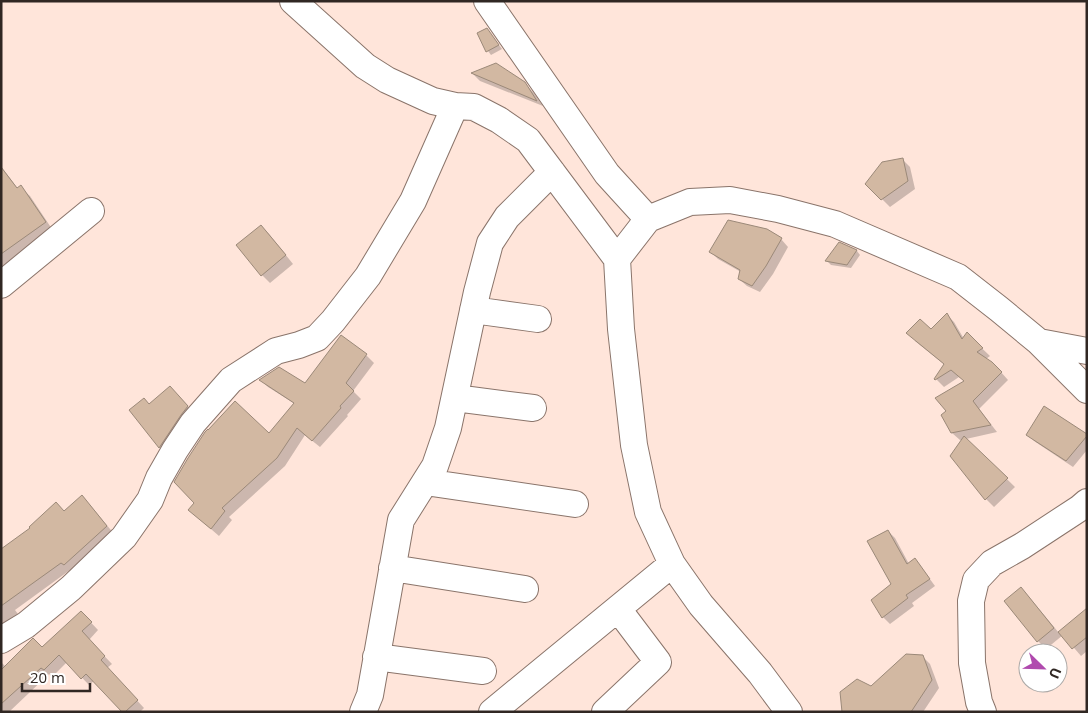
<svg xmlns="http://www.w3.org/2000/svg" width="1088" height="713" font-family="'Open Sans',sans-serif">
<rect width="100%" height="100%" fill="#ffe5da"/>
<!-- shadow -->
<path fill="#0003" d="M487,29L502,49L491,55L488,51Z
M473,74L524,83L533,92L543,106L480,81Z
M902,159L910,167L915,189L890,207L875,192Z
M1,166L18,189L20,187L30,196L54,232L1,271Z
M261,226L269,234L293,264L270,283L262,275Z
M781,239L788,247L773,274L760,292L747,286L739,279L741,272L718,259L711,252Z
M840,244L857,251L860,255L851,268L831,265L827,261Z
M947,315L954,322L964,339L967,334L990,356L986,359L1000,371L1008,380L979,409L997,432L966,439L1015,487L994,507L986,499L963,440H960L952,433L948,411L966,382L959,377L944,387L936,379L945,365L915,341L931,331Z
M341,336L366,355L374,363L353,391L361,399L347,415L348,416L320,447L305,435L285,466L229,517L232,520L219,536L189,510L269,435L295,404L268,387L261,380L305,384Z
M178,395L195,415L168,455L160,447L130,411L150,405Z
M1028,434L1087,435V450L1073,467L1034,441Z
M82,497L90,505L115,535L73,573L70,570L15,610L18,614L1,627V550L64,512Z
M888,531L895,538L909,564L915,560L921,567L935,586L912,603L914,606L890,624L883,617L893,584Z
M1021,589L1029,597L1059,633L1084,612L1087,615V651L1081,656L1063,635L1046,649L1038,641L1006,601Z
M81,612L98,630L89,640L112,664L107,668L144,708L140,712H124L94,681L89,685L67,662L52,677L49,674L9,712H1V662L6,667L42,649Z
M922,656L930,664L939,688L923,712H843L871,688Z"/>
<!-- building -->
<path fill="#d2b8a2" stroke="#9b8979" d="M487,28L499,45L486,52L477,33Z
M496,63L525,82L537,101L471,73Z
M903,158L908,181L881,200L865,184L882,162Z
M1,167L17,188L21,185L46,222L1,254Z
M728,220L767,229L782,238L766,266L752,286L738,279L740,270L709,252Z
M261,225L286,255L261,276L236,245Z
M839,242L857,250L847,265L825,261Z
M947,313L962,339L967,332L983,348L977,352L992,362L1002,372L973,401L991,425L951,433L941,415L946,411L935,398L964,381L951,370L935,380L934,379L944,364L906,333L920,319L931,329Z
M341,335L367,354L346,383L354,391L340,406L341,408L312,441L297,428L277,458L222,508L225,511L211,529L188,510L194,503L174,482L188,458L205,432L208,429V430L235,401L269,433L294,403L259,380L279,367L305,383Z
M170,386L188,406L181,415L159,448L129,410L144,398L149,404Z
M1044,406L1087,434V436L1066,461L1026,435Z
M964,436L1008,478L985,500L950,456Z
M82,495L107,526L64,565L61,563L1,606V549L30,528L29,527L56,502L64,511Z
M888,530L907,564L915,558L930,579L906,595L908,598L882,618L871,600L891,584L867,541Z
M1021,587L1054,628L1037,642L1004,601Z
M1087,608V637L1072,649L1058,632Z
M81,611L92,622L82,631L105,656L101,660L138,700L125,712H122L86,674L81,679L59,655L44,670L41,668L1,704V670L33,638L42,647Z
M906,654L923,655L932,680L911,712H842L840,692L857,679L871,686Z"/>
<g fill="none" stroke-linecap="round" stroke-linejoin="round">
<!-- street casing -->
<g stroke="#8a746a" stroke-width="28">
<path id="street" d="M293,1L365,66L387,80L433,101L455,106L474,107L499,120L528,140L617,259L648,219L607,174L487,1
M648,219L690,202L730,200L778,209L835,224L958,277L999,309L1039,342L1087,351
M617,259L621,329L634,445L648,512L672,564L701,605L760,673L789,712
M1,285L91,211
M473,310L538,319
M1039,342L1087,390
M455,398L533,408
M425,482L575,504
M392,568L525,589
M1,640L26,625L71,588L124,537L150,500L159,478L175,450L193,423L231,380L276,351L299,345L317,338L333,321L368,276L413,201L455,106
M376,657L483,671
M363,712L370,695L401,520L435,466L448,428L477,292L490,243L507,217L552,172
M492,712L672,564
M605,712L658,662L618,609
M983,712L979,702L972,663L971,601L976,580L992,563L1022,546L1080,508L1087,502"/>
</g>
<!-- street -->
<use href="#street" stroke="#fff" stroke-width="26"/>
</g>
<!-- border -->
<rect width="1088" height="713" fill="none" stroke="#302723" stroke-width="5"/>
<!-- north arrow -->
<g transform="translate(1043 668) rotate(113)"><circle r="24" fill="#ffffff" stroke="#aca9a7"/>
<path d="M0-4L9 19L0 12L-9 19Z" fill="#b04aae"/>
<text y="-8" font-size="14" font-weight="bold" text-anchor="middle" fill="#302723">U</text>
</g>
<!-- scale -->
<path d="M22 683v8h68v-8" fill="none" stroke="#302723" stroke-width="2.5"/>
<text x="30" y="683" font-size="15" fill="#302723" stroke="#ffffff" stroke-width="4" paint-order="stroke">20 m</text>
</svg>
